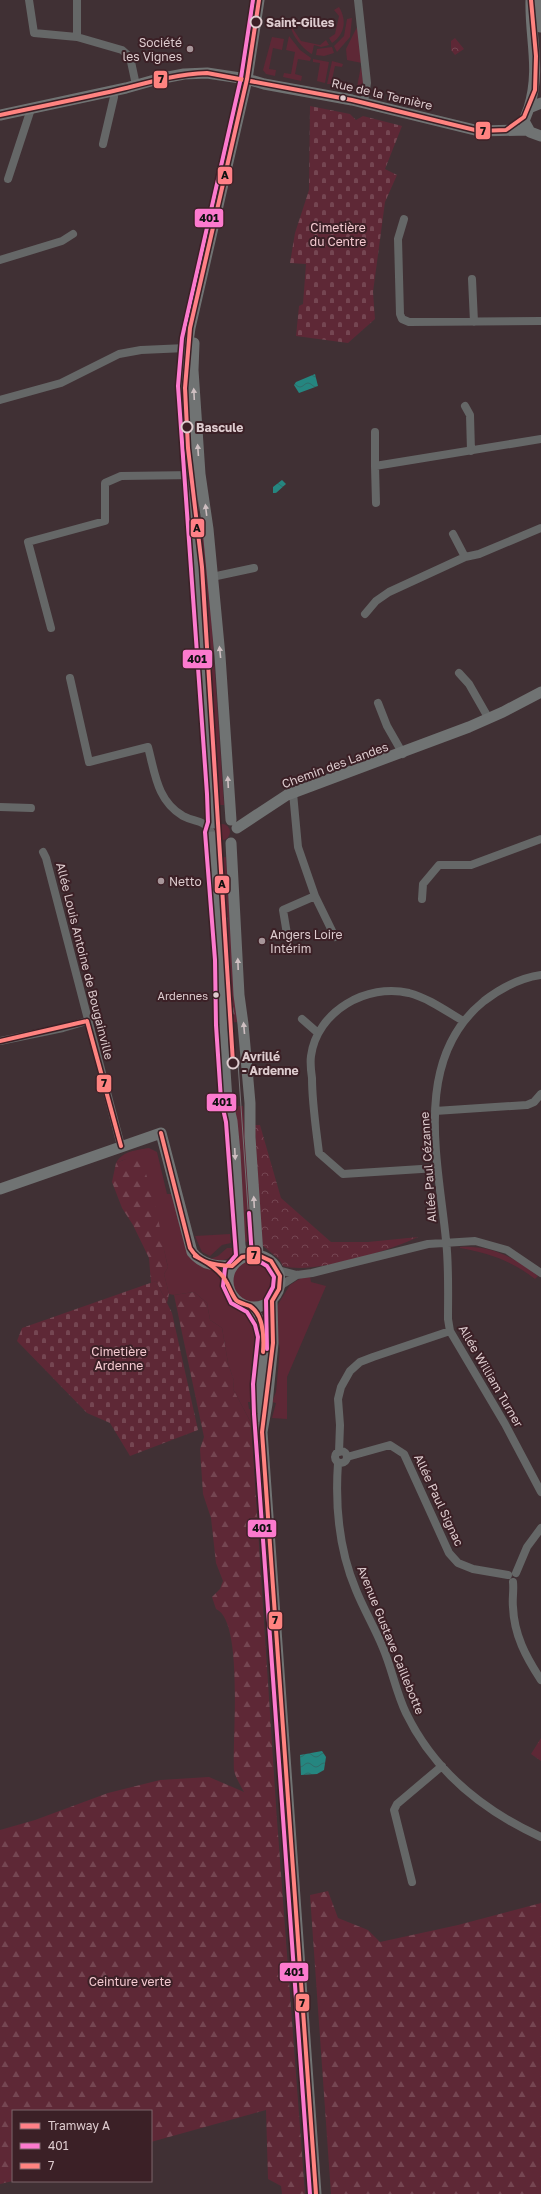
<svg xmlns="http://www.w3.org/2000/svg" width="541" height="2194" font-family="'Golos Text',sans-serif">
<defs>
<pattern id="forest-firs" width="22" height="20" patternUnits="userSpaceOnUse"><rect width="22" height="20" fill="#5e2836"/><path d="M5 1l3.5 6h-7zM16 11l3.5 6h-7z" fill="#754652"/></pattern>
<pattern id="cemetery-stones" width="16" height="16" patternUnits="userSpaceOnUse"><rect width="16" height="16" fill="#5e2836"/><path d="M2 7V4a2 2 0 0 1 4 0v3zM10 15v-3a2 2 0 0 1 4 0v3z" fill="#754652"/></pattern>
<pattern id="park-crowns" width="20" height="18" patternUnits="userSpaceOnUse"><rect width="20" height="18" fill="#5e2836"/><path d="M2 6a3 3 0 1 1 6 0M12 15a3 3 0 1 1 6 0" fill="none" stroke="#754652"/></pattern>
<pattern id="water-waves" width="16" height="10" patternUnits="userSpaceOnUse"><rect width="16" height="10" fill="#258680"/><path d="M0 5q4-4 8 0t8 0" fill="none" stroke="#306c69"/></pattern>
</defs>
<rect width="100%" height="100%" fill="#403034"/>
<!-- grass -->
<path fill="#5e2836" d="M339,7C347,20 345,34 332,43L329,38L335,34L339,16L334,10Z
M352,18L350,37L337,52L334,46L344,36L347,19Z
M358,25L362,63L347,60L346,49Z
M291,26L301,41L320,45L326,40L329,45L321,47L314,45L312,54C304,50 291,35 291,26Z
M289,36L300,50L311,58L310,61L298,59L295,74L302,76L301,81L283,77L284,73L291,74L295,52L286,50Z
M272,37L284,39L282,50L273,48L269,69L276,70L275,76L266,74L263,70Z
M332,47L334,53L324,56L316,55L317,49Z
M313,59L329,62L325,83L317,81L320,63L313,62Z
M332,61L343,64L342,67L335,66L331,84H327Z
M361,66L363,81L362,90L356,92Z
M198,530H205L214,655L207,656Z
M208,660H214L224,805H217Z
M214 832a8 8 0 1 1 16 0a8 8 0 1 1-16 0Z
M226,857L237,1022L228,1023L217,858Z
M234,1106H243L253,1241L243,1242Z
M149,1148L157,1152L167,1194H172L185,1246L219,1277L226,1300L239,1311L249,1315L255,1323L260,1338L254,1402H248L249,1409L255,1410L254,1423H251L233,1389L234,1381L228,1363L222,1328L210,1320L207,1303L194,1292L174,1295L169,1294L164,1274L168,1267L146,1174L126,1159L116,1163C122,1151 137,1150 149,1148Z
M230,1234L231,1243L222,1245L210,1256L202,1252L195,1236Z
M460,1247C489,1245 515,1257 538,1276L535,1279C512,1261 489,1253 460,1248Z
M227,1248H236C232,1262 222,1261 210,1259L218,1256Z
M232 1281a21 21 0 1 1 42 0a21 21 0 1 1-42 0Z
M310,1277L311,1282L326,1286L287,1377V1419L272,1418L276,1403L272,1402L276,1392L280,1348L277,1336V1306L290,1285L301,1278Z"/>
<!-- forest -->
<path fill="url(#forest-firs)" d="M138,1158C154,1181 161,1238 168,1267L164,1274L169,1294L167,1303L156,1281L151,1283L149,1258L133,1225L122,1208L112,1182L116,1163L126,1159Z
M194,1292L207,1303L210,1320L222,1328L228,1363L234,1381L233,1389L251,1423L277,1820L305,2194H282L281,2186L268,2179L266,2110L151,2142V2111H13V2181L0,2184V1830L35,1820L108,1793L160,1780L209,1777L244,1792C241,1786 235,1777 234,1770C232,1740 244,1621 216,1609L212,1597L220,1589L223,1581L216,1563L211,1518L203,1494L200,1449L204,1437L174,1295Z
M328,1891L338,1918L368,1930L380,1942L458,1925L541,1903V2194H331L310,1895Z"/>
<!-- cemetery -->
<path fill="url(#cemetery-stones)" d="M310,106L350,114L356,120L363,116L402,126L385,169L397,175L385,202L373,292L375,319L348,343L296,336L299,306L303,304L306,264L290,263L295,233L309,190Z
M156,1281L172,1313L198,1430L130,1456L110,1423L87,1413L17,1341L22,1328Z"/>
<!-- park -->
<path fill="url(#park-crowns)" d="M455,38L464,49L455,55L451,50V41Z
M255,1125H260L281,1198L331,1242H368L418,1237C389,1251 313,1275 283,1266L279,1259L263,1246L259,1221Z
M541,1738V1761L531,1754Z"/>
<!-- water -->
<path fill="url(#water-waves)" d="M315,374L318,386L299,393L294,385L296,382Z
M282,480L286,484L276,493H273V487Z
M322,1751L326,1757L324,1770L317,1774L301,1775L300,1755Z"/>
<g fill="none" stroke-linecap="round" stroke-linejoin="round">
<!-- street -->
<path stroke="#656767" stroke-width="8" d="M29,0L34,33L77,37
M77,0V37L122,50L130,57L136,85
M358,0L367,83L364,102
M103,144L114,97L113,91
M8,179L31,109
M404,219L398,239L400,314L402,319L409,322L541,321
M0,260L62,241L73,234
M472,279L474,322
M0,400L61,383L119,354L141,350L186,348
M465,406L470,415L471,451
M375,466V432
M376,503L375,466L541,439
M453,534L465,557
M212,577L254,568
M365,614L376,601L389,592L465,557L479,554L541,528
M51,628L28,542L105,521V483L121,476L195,475
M459,673L469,684L489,719
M70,678L89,762L148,747C155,773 157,801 183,816C196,823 202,818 211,832
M378,703L387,726L403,754
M0,807L31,808
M43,852L46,858L121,1146
M315,896L335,937
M422,899L423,884L439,865H471L541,839
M287,934L283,910L315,896L298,847L293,793
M541,975C520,978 501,988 484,1001C412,1059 438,1160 446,1240C449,1266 448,1292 448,1319L450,1331L505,1424L541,1492
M302,1019L318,1033
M0,1041L63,1028L87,1021
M435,1111L527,1105L534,1102L541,1094
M437,1168L343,1174L319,1153C316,1128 312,1103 312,1078C311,1071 310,1063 311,1056C317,1011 367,983 409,993C428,998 446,1011 463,1021
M278,1270L297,1275L312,1273L428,1244L475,1241L507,1250L541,1273
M280,1286L297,1275
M335 1457a6 6 0 1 1 12 0a6 6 0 1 1-12 0Z
M339,1452L340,1425L338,1399L341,1387L350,1371L360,1362L373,1357L450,1331
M347,1457L390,1445L404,1454L449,1553L458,1563L473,1569L508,1575
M338,1463C335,1506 339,1550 356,1590C364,1610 375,1628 383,1648C392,1669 396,1692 406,1713C434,1771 484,1811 541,1837
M516,1573L527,1547L541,1528
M513,1582C514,1591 512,1599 513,1607C514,1635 526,1657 541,1680
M412,1882L394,1810L397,1804L442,1766"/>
<!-- secondary -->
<path stroke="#707373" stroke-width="11" d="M539,0L540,27
M541,103L529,108L524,121L530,132L541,136
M529,108C541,68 530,40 531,0
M0,115L126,88L158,79L184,74L207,73L247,79L264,84L352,100L479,131L528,130
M194,343L193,370L200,474L208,529L220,656L231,820
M214,823L184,369L190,328L247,79L259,0
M237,828L287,795L469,727L503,712L541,692
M212,837L221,960L223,1008L222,1025L227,1100L232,1121L235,1153L240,1245L242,1257
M231,843L239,995L243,1024L250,1103V1137L258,1255
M0,1189L161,1133L192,1252C203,1266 217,1266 232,1266
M228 1281a26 26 0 1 1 52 0a26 26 0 1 1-52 0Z
M272,1301L273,1343L267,1404L262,1432L316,2194
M251,1307L261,1323L264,1337L259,1385L260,1417"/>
<!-- tram -->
<path stroke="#747173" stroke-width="1" d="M225,955L227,918
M227,978L234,1014
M238,1063L249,1223"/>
<!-- bus-1 casing -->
<g stroke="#3b2026" stroke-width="7">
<path id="bus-1" d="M253,0L241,78L182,338L178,386L207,794L208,822L205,832L215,960L216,1025L221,1100L226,1122L236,1255L225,1268L223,1286L231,1303L247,1312L255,1325L258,1337L253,1384L254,1414L310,2194
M249,1213L252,1257L267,1266L274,1277L273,1287L266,1300L267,1349"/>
</g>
<!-- bus-2 casing -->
<g stroke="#3b2026" stroke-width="7">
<path id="bus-2" d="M0,115C42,106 84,98 126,88C153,81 179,74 207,73L352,100L479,131L506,130L524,117L535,90L536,56L531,0
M87,1021L121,1146
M0,1041L87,1021
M161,1133L190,1248C200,1264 215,1265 232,1266L242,1257L258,1255L271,1261L280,1276L279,1289L272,1301L273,1343L262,1432L316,2194
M195,1256C207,1262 221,1270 227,1283C230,1289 232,1295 236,1300C239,1303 245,1304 250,1306C264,1315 264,1338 263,1352"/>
</g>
<!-- bus-1 -->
<use href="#bus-1" stroke="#fc7ace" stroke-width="4"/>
<!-- bus-2 -->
<use href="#bus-2" stroke="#ff8380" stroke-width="4"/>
<!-- tram-1 casing -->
<g stroke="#3b2026" stroke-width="7">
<path id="tram-1" d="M233,1063L202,567L188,448L185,388L190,328L247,79L259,0"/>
</g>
<!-- tram-1 -->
<use href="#tram-1" stroke="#ff8087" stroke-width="4"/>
</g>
<!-- one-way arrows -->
<defs><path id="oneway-solid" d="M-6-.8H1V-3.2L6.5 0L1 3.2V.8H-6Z"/></defs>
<g fill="#cebfc1">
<use href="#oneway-solid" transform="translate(194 394) rotate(-93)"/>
<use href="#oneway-solid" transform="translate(198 450) rotate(-94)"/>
<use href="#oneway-solid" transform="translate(206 510) rotate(-97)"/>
<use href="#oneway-solid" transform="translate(220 652) rotate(-96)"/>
<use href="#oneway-solid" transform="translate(228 782) rotate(-93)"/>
<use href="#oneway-solid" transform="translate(238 964) rotate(-92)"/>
<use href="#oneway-solid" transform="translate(244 1028) rotate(-95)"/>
<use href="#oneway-solid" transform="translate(235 1154) rotate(87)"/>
<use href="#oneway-solid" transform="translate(254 1202) rotate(-93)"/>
</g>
<!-- markers -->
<g fill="#3b2026" stroke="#decccf" stroke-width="2">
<circle cx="256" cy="22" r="5.5"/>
<circle cx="187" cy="427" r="5.5"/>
<circle cx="233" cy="1063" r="5.5"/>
</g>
<g fill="#a79599" stroke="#3b2026" stroke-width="1.5">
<circle cx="190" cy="49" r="4"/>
<circle cx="161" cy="881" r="4"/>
<circle cx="262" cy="941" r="4"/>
</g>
<g fill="#decccf" stroke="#3b2026" stroke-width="1.5">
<circle cx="343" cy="98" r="3.5"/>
<circle cx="216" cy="995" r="3.5"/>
</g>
<g text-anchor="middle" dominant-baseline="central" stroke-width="4" stroke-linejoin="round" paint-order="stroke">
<!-- bus labels -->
<g font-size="11" fill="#decccf" stroke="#3b2026" text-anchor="end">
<text x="208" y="995">Ardennes</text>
</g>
<!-- stop labels -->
<g font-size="12" font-weight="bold" fill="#decccf" stroke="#3b2026" text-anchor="start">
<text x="266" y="22">Saint-Gilles</text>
<text x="196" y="427">Bascule</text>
<text x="242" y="1056">Avrillé<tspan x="242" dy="14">- Ardenne</tspan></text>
</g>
<!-- poi labels -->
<g font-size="12" fill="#decccf" stroke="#3b2026" text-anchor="start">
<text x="182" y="42" text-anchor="end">Société<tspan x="182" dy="14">les Vignes</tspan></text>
<text x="169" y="881">Netto</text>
<text x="270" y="934">Angers Loire<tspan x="270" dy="14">Intérim</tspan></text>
</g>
<!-- street labels -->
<g font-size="12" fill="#decccf" stroke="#3b2026">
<text transform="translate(382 94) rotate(13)">Rue de la Ternière</text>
<text transform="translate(335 765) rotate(-20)">Chemin des Landes</text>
<text transform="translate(85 961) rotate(76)">Allée Louis Antoine de Bougainville</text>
<text transform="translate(428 1167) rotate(-94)">Allée Paul Cézanne</text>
<text transform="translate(491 1376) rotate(60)">Allée William Turner</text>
<text transform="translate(439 1500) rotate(65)">Allée Paul Signac</text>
<text transform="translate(391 1640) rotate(68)">Avenue Gustave Caillebotte</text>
</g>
<!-- park labels -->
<g font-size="12" fill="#f6cbd2" stroke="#3b2026">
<text x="338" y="227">Cimetière<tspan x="338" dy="14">du Centre</tspan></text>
<text x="119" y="1351">Cimetière<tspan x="119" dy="14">Ardenne</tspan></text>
<text x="130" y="1981">Ceinture verte</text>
</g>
</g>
<g stroke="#3b2026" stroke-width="1.5">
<rect x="153" y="70" width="15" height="19" rx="4" fill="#ff8380"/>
<rect x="475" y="121" width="16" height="19" rx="4" fill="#ff8380"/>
<rect x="217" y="166" width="16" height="19" rx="4" fill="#ff8087"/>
<rect x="194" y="208" width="30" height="20" rx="4" fill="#fc7ace"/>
<rect x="190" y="518" width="15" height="20" rx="4" fill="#ff8087"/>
<rect x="182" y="649" width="31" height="20" rx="4" fill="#fc7ace"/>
<rect x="214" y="875" width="16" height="19" rx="4" fill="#ff8087"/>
<rect x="96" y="1074" width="16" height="19" rx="4" fill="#ff8380"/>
<rect x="206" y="1093" width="31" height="19" rx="4" fill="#fc7ace"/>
<rect x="246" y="1246" width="15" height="19" rx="4" fill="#ff8380"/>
<rect x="247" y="1519" width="30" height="19" rx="4" fill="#fc7ace"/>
<rect x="268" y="1611" width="15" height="19" rx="4" fill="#ff8380"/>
<rect x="279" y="1962" width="30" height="20" rx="4" fill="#fc7ace"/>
<rect x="295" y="1993" width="15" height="19" rx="4" fill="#ff8380"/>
</g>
<g font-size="11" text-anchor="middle" font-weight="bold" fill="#111">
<text x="161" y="83">7</text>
<text x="483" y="135">7</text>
<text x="225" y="179">A</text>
<text x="209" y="222">401</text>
<text x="197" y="532">A</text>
<text x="197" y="663">401</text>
<text x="222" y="888">A</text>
<text x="104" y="1087">7</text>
<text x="222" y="1106">401</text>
<text x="254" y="1259">7</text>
<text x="262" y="1532">401</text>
<text x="275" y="1624">7</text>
<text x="294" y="1976">401</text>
<text x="302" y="2007">7</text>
</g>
<!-- legend -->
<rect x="12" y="2110" width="140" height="72" fill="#3b2026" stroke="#7c656a"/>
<rect x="20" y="2123" width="20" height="6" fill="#ff8087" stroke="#7c656a"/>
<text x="48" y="2130" font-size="12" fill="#decccf">Tramway A</text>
<rect x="20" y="2143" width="20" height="6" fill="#fc7ace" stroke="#7c656a"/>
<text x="48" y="2150" font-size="12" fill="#decccf">401</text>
<rect x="20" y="2163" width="20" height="6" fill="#ff8380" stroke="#7c656a"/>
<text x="48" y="2170" font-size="12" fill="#decccf">7</text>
</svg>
